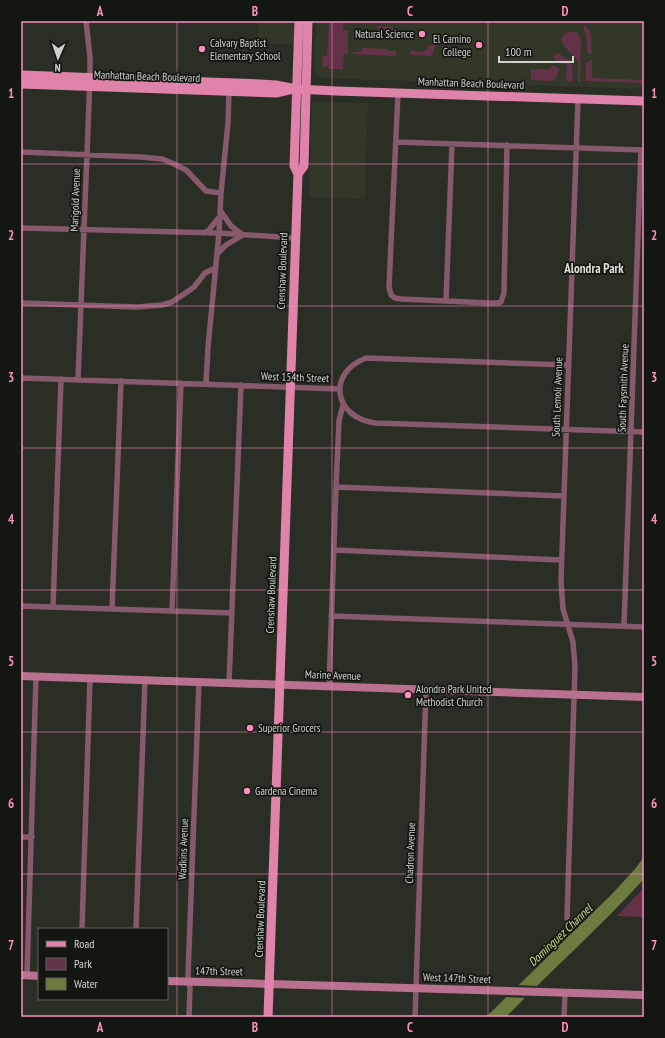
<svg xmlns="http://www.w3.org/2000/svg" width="665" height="1038" font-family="'PT Sans Narrow',sans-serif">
<rect width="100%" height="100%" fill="#2b2e25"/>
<!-- built -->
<path fill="#323728" d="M258,21H297L296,45L258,43Z
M316,21H644V89L321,78L314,70Z
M314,102L368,103L365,199L309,197L312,103Z"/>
<!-- green -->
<path fill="#643248" d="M329,21H343V30L348,31V54H344L343,69H329L326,66L323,68L322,56H327Z
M585,25C595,34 589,43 593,54L588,53L587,49L586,36L583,27Z
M377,26L393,27V32H377Z
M569,31L578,33L581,41L580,82H578C578,76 579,69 578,63C575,51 549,43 569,31Z
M433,33H438V36H442L434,49L432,56L410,55L411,50L420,52L427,50L428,45H432Z
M362,48L387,49V51H396V56L353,54V52H362Z
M558,53C562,58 568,58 572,62L573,81H566L567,65L558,62L553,57Z
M590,60H592V78L644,80V83L586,81V63Z
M553,65L560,69L554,81L531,80V69H549Z
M644,888V917L617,916L642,890Z"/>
<!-- water -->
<path fill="#6c7c41" d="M644,857V879C600,927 552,970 506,1017H486L612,894L635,869Z"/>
<!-- pier -->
<path fill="#2b2e25" d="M516,985L539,986L528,998L503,997Z"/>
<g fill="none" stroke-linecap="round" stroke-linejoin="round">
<!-- street -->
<path stroke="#87596c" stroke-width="5.5" d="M398,93L389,287L391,295L395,298L401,299L490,303H497L501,302L504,293L507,145
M396,142L643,150
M21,152L141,157L162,159L172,163L186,170L206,191L221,193
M21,228L219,233L295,238
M204,233L209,230L220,216
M217,254L226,245L243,235L231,226L220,210
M446,301L452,144
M21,303L137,307L162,305L172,302L187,292L194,287L205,273L215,268
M568,365L366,358C327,373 333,417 375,423L644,432
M21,378L340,389
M78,380L90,78V58L86,21
M206,384L208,347L219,233L221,193L228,123L229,90
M336,487L564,496
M334,550L561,560
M21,606L232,613
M53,607L61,379
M112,609L121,381
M172,611L181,383
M331,616L644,627
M624,626L641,150
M229,683L241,385
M329,686L336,487L339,421L343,405
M21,837H32
M567,918L575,667L573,642L563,609L561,581L578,99
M82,929L90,679
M136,929L145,680
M27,975L36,677
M189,1017L190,988L188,976L199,682
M415,1017L426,690
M564,1017L565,993"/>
<!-- secondary -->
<path stroke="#b9718f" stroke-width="8" d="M21,676L644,697
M21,975L39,976
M167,981L644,995"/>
<!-- primary -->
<path stroke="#e083ab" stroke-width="9" d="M21,75L260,84L276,85L296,89L336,91L644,101
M21,84L276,93L293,89
M298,174L304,166L308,21
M268,1017L298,174L294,166L299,21"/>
</g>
<!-- grid -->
<path fill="none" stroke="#fd8ebe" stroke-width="1" stroke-opacity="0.55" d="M177,21V1017M332,21V1017M488,21V1017M21,164H644M21,306H644M21,448H644M21,590H644M21,732H644M21,874H644"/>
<!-- markers -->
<g fill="#fd8ebe" stroke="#141611" stroke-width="1.5">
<circle cx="422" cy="34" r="4"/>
<circle cx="479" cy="45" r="4"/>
<circle cx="202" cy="49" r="4"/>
<circle cx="408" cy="695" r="4"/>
<circle cx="250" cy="728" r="4"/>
<circle cx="247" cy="791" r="4"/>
</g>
<g text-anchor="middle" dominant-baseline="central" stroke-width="3.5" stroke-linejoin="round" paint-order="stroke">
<!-- poi labels -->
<g font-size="11" fill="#d0d2cc" stroke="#141611" text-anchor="start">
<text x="414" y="34" text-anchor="end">Natural Science</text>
<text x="471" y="39" text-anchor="end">El Camino<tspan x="471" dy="13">College</tspan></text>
<text x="210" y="43">Calvary Baptist<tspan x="210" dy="13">Elementary School</tspan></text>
<text x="416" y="689">Alondra Park United<tspan x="416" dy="13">Methodist Church</tspan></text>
<text x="258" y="728">Superior Grocers</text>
<text x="255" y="791">Gardena Cinema</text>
</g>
<!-- street labels -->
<g font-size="11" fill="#d0d2cc" stroke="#141611">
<text transform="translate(147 76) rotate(2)">Manhattan Beach Boulevard</text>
<text transform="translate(471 83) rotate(2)">Manhattan Beach Boulevard</text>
<text transform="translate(75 200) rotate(-88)">Marigold Avenue</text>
<text transform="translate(282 271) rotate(-88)">Crenshaw Boulevard</text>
<text transform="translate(295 377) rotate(2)">West 154th Street</text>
<text transform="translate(623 388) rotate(-88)">South Faysmith Avenue</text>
<text transform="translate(557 397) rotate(-88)">South Lemoli Avenue</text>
<text transform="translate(271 595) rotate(-88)">Crenshaw Boulevard</text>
<text transform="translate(333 675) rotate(2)">Marine Avenue</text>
<text transform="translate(183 849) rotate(-88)">Wadkins Avenue</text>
<text transform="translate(410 853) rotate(-88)">Chadron Avenue</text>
<text transform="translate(260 919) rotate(-88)">Crenshaw Boulevard</text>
<text transform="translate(219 971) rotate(1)">147th Street</text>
<text transform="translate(457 978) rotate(2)">West 147th Street</text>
</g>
<!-- water labels -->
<g font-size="12" font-style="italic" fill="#cbe28b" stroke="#141611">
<text transform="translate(560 935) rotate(-44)">Dominguez Channel</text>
</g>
<!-- quarter labels -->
<g font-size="13" font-weight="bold" fill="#dce0d3" stroke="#141611">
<text x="594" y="268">Alondra Park</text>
</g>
</g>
<!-- border -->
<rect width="665" height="1038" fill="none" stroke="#141611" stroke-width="44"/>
<!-- legend -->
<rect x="38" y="928" width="130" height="72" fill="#141611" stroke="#5f615c"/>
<rect x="46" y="941" width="20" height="6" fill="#e083ab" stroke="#5f615c"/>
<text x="74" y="948" font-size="12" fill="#d0d2cc">Road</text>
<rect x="46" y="958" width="20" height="12" fill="#643248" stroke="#5f615c"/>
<text x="74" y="968" font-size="12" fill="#d0d2cc">Park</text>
<rect x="46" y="978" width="20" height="12" fill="#6c7c41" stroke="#5f615c"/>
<text x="74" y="988" font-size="12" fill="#d0d2cc">Water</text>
<!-- north arrow -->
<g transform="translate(58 58) rotate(182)" stroke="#141611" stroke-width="3" paint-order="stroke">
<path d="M0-3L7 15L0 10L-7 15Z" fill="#d0d2cc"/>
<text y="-6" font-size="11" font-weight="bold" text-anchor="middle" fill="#d0d2cc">N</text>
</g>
<!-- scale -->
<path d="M499 56v6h74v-6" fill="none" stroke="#d0d2cc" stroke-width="2"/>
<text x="505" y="56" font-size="12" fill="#d0d2cc" stroke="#141611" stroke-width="3" paint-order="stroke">100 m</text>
<rect x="22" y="22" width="621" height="994" fill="none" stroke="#fd8ebe" stroke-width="1.5"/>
<g font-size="13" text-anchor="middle" font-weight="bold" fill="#fd8ebe">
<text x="100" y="16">A</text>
<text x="255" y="16">B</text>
<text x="410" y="16">C</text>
<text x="565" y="16">D</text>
<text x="11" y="98">1</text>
<text x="654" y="98">1</text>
<text x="11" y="240">2</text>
<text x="654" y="240">2</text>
<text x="11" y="382">3</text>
<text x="654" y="382">3</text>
<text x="11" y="524">4</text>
<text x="654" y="524">4</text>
<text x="11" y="666">5</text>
<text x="654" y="666">5</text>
<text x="11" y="808">6</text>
<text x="654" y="808">6</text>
<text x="11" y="950">7</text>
<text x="654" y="950">7</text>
<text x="100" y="1032">A</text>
<text x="255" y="1032">B</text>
<text x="410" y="1032">C</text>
<text x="565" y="1032">D</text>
</g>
</svg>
